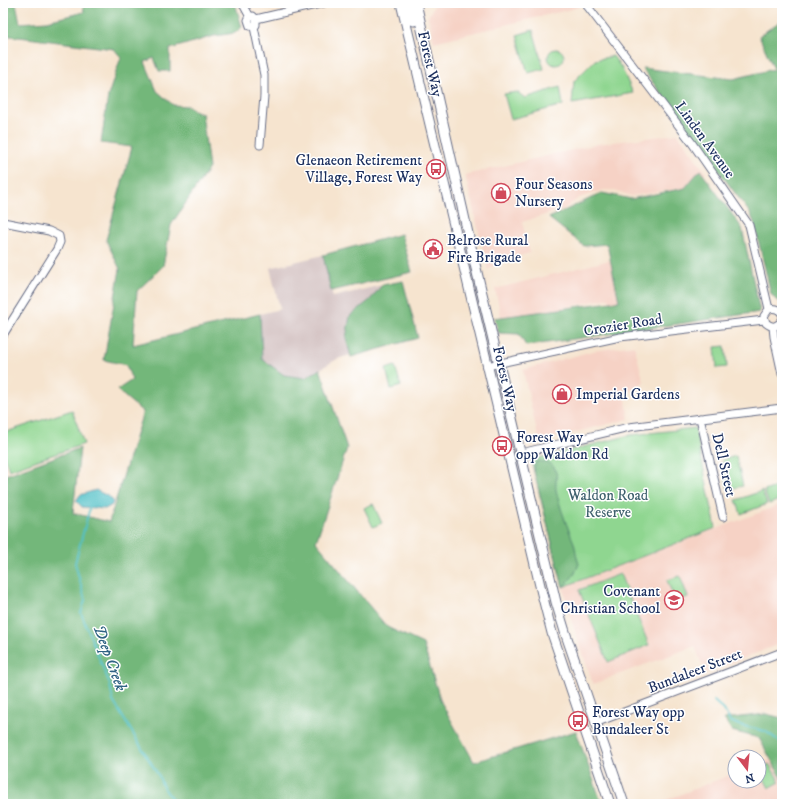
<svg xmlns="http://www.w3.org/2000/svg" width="785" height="807" font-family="'IM FELL DW Pica',serif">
<rect width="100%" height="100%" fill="#fff"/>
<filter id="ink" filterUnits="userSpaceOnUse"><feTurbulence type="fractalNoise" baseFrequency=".025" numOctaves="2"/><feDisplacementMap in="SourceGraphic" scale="8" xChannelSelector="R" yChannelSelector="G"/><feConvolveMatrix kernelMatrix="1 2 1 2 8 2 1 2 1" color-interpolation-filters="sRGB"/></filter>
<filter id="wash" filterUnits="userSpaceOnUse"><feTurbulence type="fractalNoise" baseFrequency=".012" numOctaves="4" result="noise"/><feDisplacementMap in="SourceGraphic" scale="16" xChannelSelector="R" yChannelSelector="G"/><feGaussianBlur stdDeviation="0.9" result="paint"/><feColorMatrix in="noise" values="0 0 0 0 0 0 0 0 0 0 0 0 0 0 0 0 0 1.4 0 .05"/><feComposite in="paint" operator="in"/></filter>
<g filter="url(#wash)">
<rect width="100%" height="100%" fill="#f6e4cf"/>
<!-- built -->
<path fill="#f6d2c5" d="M447,3H577L580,7L434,42L428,17L434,6Z
M678,134L706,173L688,187L631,196L615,190H603L579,198L564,209L522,222L530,253L500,261L488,270L465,175L598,144Z
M614,259L629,329L617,331L609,298L502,321L495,289Z
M634,345L644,382L625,394L629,419L539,441L523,370L593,351Z
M782,504V643L705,673L695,646L593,684L569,613L563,587Z
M776,757L782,766V804H656L735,773V781H759V764Z"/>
<!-- industrial -->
<path fill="#d1bfbf" d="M323,255L333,297L382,285L370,300L350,316L346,338L350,355L337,359L305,378L284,375L262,359L260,314L280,309L270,268Z"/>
<!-- green -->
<path fill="#8fd690" stroke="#558277" d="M533,30L544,69L528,73L517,35Z
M548 57a8 8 0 1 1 16 0a8 8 0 1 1-16 0Z
M613,56L621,67L633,93L572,104L574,81L595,60Z
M560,87L563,105L511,119L504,94L517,92L525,98Z
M725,346L727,367L717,368L715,347Z
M395,366L401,386L391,389L386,369Z
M72,410L84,444L9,470L3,453V433Z
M695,428L716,528L563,587L531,460L631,435Z
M736,456L743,486L728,489L722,460Z
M782,485V499L769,504L764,491Z
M762,491L767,504L741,514L736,500Z
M373,504L382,523L373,527L364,508Z
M620,574L649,645L608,662L579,590Z
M680,576L688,597L675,601L667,580Z
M769,764L780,782L769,788L759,769Z"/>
<!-- forest -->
<path fill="#73b77a" stroke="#47736c" d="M3,3H16L20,23L47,21L84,12L83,3H235L242,27L235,33L214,36L170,49V71H159L154,58L145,62L157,91L173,105L187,106L201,114L202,113L209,168L171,225L163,266L137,291L133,345L260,314L262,359L284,375L305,378L320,369L347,448L316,542L387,627L423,644L441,702L474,762L576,731L602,804H3V476L80,448L73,513L109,522L143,412L117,390L132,380L126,365L104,360L120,269L106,240L132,147L101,143L108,96L121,57L114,49L3,35Z
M782,20V301H777L771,294L754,222L750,213L642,68L733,79L774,69L759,36Z
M700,170L742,228L760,312L526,346L519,334L499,333L494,318L619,301L607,244L584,246L549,218L602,193L631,199L685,188Z
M401,234L412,272L331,291L323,255Z
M403,281L418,338L351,357L346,338L350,316L370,300L382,285Z
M539,461C545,462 552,463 555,469C558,476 555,483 556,490C560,508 567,526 574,543C576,550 576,557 579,564L574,575L563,587L534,471L535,463Z
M766,714L782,718V779L759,738L732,731L724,719Z"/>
<!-- water -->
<path fill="#53c1c7" stroke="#377892" d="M96,490C102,494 109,495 113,501L112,505L105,509L82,507L76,501L80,495Z"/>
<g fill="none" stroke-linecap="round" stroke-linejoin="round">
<!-- stream -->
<path stroke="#53c1c7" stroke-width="2" d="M90,507L75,563L85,600L81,613L110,685L113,701L159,776L162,785L175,804
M714,701L724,710L730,721L739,725L765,731L782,743"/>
</g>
</g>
<g filter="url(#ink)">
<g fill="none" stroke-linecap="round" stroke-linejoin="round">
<!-- minor casing -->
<g stroke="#686e86" stroke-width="9">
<path id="minor" d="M585,3L692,143L749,225L769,309
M244,6L250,17L253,16L256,19V25L254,27L250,26L248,20L250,17
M256,19L324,3
M254,27L264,75V96L260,145
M3,222L49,231L59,236L60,242L57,249L3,335
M782,314C779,308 774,308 769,309L764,316L766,323C772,328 778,327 782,320
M773,327L774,337L782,374
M487,366L620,337L764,320
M700,418L723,517
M521,453L629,427L782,408
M595,723L782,652"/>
</g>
<!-- major casing -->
<g stroke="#686e86" stroke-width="11">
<path id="major" d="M401,3L542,594L552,633L610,804
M409,3L414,21
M416,3L474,260L556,602L566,635L624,804"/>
</g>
<!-- minor -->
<use href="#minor" stroke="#fff" stroke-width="7"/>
<!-- major -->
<use href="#major" stroke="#fff" stroke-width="9"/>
</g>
</g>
<!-- icons -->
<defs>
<g id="bus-ring" transform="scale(1)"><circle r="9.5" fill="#fff" stroke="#d1495b" stroke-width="1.5"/><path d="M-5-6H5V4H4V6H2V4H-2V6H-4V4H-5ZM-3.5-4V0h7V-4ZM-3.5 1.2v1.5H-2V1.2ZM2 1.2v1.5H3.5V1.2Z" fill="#d1495b"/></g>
<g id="shop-ring" transform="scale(1)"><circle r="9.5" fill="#fff" stroke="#d1495b" stroke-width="1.5"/><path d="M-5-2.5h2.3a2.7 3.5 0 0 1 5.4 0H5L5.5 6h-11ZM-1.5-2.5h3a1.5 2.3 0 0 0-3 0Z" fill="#d1495b"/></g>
<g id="civic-ring" transform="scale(1)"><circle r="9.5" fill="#fff" stroke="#d1495b" stroke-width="1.5"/><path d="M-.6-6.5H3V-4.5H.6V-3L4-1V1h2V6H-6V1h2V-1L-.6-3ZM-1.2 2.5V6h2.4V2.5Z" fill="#d1495b"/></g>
<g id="school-ring" transform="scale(1)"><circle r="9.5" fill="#fff" stroke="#d1495b" stroke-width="1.5"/><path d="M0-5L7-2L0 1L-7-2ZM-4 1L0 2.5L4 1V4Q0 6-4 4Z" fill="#d1495b"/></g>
</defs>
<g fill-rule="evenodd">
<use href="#bus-ring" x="436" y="169"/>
<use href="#shop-ring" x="501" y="193"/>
<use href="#civic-ring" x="433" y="249"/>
<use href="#shop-ring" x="562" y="394"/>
<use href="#bus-ring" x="502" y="446"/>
<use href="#school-ring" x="674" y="600"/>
<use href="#bus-ring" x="578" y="721"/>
</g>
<g text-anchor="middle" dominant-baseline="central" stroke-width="3" stroke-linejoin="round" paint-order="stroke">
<!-- street labels -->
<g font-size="15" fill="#1b2f5e" stroke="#fff">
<text transform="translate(430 64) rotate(77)">Forest Way</text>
<text transform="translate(705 140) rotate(54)">Linden Avenue</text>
<text transform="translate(623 325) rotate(-9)">Crozier Road</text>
<text transform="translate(505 379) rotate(77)">Forest Way</text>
<text transform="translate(724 465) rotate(77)">Dell Street</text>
<text transform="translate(695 671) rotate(-21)">Bundaleer Street</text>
</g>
<!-- poi labels -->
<g font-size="15" fill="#1b2f5e" stroke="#fff" text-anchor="start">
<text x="422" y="160" text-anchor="end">Glenaeon Retirement<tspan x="422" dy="17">Village, Forest Way</tspan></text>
<text x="515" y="184">Four Seasons<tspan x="515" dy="17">Nursery</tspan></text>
<text x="447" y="240">Belrose Rural<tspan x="447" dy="17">Fire Brigade</tspan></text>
<text x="576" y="394">Imperial Gardens</text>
<text x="516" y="437">Forest Way<tspan x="516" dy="17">opp Waldon Rd</tspan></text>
<text x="660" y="591" text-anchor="end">Covenant<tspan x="660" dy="17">Christian School</tspan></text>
<text x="592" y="712">Forest Way opp<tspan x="592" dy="17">Bundaleer St</tspan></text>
</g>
<!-- park labels -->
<g font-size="15" fill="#3e616d" stroke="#fff">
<text x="608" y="495">Waldon Road<tspan x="608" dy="17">Reserve</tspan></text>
</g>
<!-- water labels -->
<g font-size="16" font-style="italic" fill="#2f6283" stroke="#fff">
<text transform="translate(110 658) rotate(70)">Deep Creek</text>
</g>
</g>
<!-- margin -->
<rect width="785" height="807" fill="none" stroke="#fff" stroke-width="16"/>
<!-- north arrow -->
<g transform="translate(747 769) rotate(164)"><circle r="19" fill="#ffffff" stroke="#a4acbf"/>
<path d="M0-3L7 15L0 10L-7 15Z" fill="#d1495b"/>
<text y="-6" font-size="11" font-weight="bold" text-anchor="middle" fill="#1b2f5e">N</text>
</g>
</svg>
